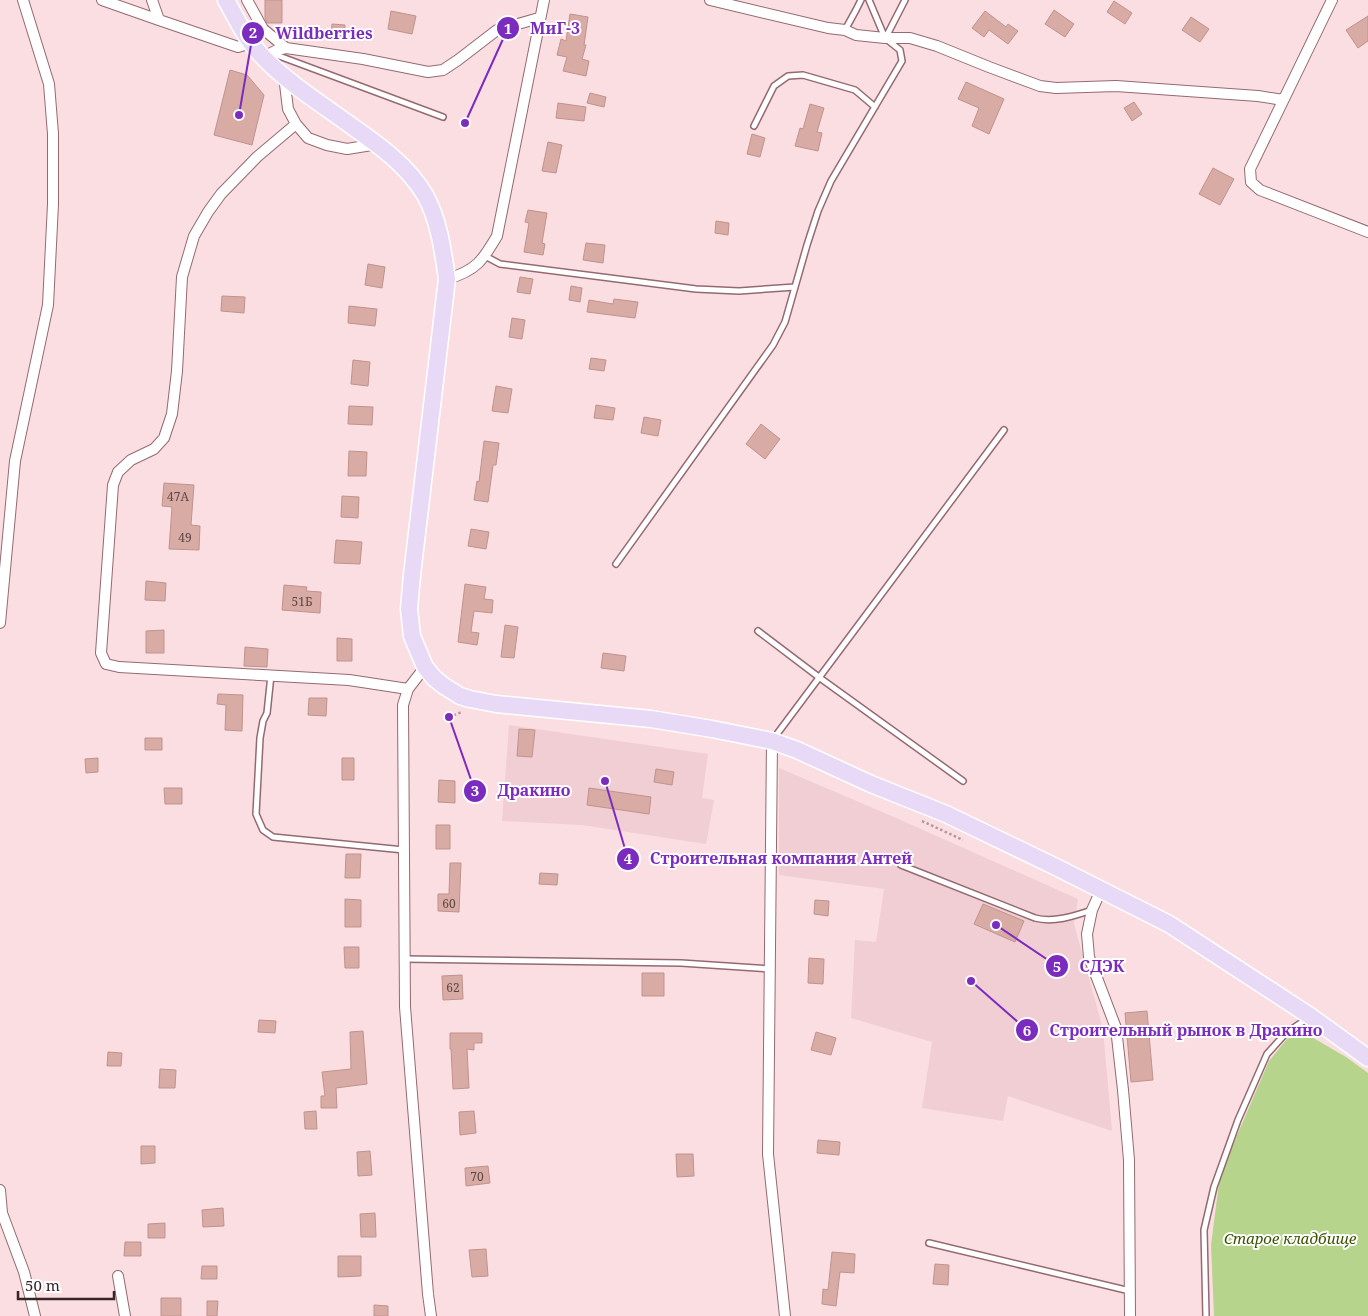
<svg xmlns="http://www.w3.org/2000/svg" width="1368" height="1316" font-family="'Noto Serif',serif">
<rect width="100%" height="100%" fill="#fbdee2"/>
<!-- built -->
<path fill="#f0ced4" d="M509,725L708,754L702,798L714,800L706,844L582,825L502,821Z
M779,768L894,817L1078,899L1074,924L1103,1029L1112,1131L1008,1096L1003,1121L922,1108L932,1042L851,1018L855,940L876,942L884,889L779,875Z"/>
<!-- green -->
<path fill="#b6d48c" d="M1303,1032L1346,1057L1368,1073V1316H1214L1211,1245L1220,1175L1269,1061L1287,1039Z"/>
<!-- building -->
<path fill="#d9aba5" stroke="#bf938d" d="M265,0H282V23H267L265,18Z
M1114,1L1132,13L1125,24L1107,12Z
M1054,10L1074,24L1065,37L1045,24Z
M391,11L416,16L412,34L388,29Z
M985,11L1006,27L1008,24L1018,31L1008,44L989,30L984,37L972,28Z
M570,14L588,17L584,45H586L582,59L589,61L586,76L563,71L567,57L557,55L561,39L566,41Z
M1368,16V41L1358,48L1346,30Z
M1191,17L1209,29L1200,42L1182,30Z
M332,24L345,25L344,39L331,38Z
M230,70L247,75L264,95L252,145L214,135Z
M966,82L1004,99L989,134L972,126L979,108L958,99Z
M590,93L606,97L604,107L587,103Z
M1134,102L1142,114L1132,121L1124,108Z
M558,103L586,107L584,121L556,118Z
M810,104L824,108L817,132L822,133L818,151L795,146L800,128L803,129Z
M752,134L765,138L760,157L747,154Z
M548,142L562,145L556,173L542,171Z
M1213,168L1234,179L1220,205L1199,194Z
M528,210L547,213L542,243L545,244L543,255L524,252L529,223L525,222Z
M716,221L729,223L728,235L715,233Z
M586,243L605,245L603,263L583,260Z
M368,264L385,267L382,288L365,285Z
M520,277L533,279L530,294L517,292Z
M571,286L582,288L580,302L569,300Z
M222,296L245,297L244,313L221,311Z
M614,299L638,302L635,318L587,312L589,300L613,304Z
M349,306L377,309L375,326L348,323Z
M512,318L525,320L522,339L509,337Z
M591,358L606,360L604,371L589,369Z
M353,360L370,362L368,386L351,384Z
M496,386L512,389L508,413L492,411Z
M596,405L615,408L613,420L594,418Z
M349,406L373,407L372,425L348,424Z
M644,417L661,420L658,436L641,433Z
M761,424L780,439L765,459L746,444Z
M484,441L499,443L496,465H493L488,502L474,500L477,481L479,482Z
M349,451L367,452L366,476H348Z
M164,483L194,485L191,525L200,526L199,550L169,549L172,507L162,506Z
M342,496L359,497L358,518L341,517Z
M471,529L489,532L486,549L468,546Z
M336,540L362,542L360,564L334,563Z
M146,581L166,583L165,601L145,600Z
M465,584L486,587L484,599L493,600L492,613L474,611L471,632L479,633L477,645L458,642Z
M284,585L307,587L306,591L321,592L320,613L282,610Z
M505,625L518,627L514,658L501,657Z
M164,630V653H146V631Z
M337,638L352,639V661H337Z
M245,647L268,649L267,667L244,666Z
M603,653L626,656L624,671L601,668Z
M218,694L243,695L242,731L225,730L226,705L217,704Z
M309,698H327L326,716L308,715Z
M519,729L535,730L532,757L517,756Z
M145,738H162V750H145Z
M98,758V772L86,773L85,759Z
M342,758H354V780H342Z
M656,769L674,772L672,785L654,782Z
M439,780L455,781V803L438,802Z
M164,788H182V804H165Z
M589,788L651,797L649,814L587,805Z
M436,825H450V849H436Z
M346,854H361L360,878H345Z
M450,863H461L459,912L438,911V894H449Z
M540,873L558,874L557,885L539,884Z
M345,899L361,900V927H345Z
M815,900L829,901L828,916L814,914Z
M983,904L1024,921L1015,942L974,924Z
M344,947H359V968H345Z
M809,958L824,959L823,984L808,983Z
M642,973H664V996H642Z
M462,975L463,999L443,1000L442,976Z
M1147,1011L1153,1080L1131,1082L1125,1013Z
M259,1020L276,1021L275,1033L258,1032Z
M363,1031L367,1084L336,1088L337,1108H321V1096H325L322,1072L351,1069L350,1032Z
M816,1032L836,1038L831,1055L811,1050Z
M450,1033H482V1043H474V1050L467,1049L469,1088L453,1089L451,1049H450Z
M108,1052L122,1053L121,1066H107Z
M160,1069L176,1070L175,1088H159Z
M316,1111L317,1129H305L304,1112Z
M474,1111L476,1133L460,1135L459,1112Z
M818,1140L840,1142L839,1155L817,1153Z
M141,1146H155V1163L141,1164Z
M370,1151L372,1175L358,1176L357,1152Z
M676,1154H693L694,1176L677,1177Z
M488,1166L490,1183L466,1186L465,1168Z
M223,1208L224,1226L203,1227L202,1210Z
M375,1213L376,1237H361L360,1214Z
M165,1223V1238H148V1224Z
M125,1242H141V1256H124Z
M486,1249L488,1276L472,1277L469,1250Z
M832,1252L855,1254L854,1273L840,1272L836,1306L822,1304L823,1289L828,1290Z
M338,1256H361V1276L338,1277Z
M935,1264L949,1265L948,1285L933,1284Z
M202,1266H217V1279H201Z
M161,1298H181V1316H161Z
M207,1301H218L217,1316H207Z
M374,1305L388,1306V1316H374Z"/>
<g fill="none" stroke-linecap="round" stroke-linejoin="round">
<!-- lane casing -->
<g stroke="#946a72" stroke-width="8">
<path id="lane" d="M845,30L856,10L861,0
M886,37L905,0
M271,53L443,117
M754,126L774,86L788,76L803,75L855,90L875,107
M485,256L500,264L696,289L739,291L795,287
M616,564L773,345L785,322L807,245L818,211L831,181L902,61L900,50L885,38L869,0
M758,631L820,678L963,781
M271,675L267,713L263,721L260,738L256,814L263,830L273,837L404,850
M774,738L1004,430
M901,865L1035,918C1054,923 1074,916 1092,910
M405,959L681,963L770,969
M929,1243L1130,1291
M1206,1316L1204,1230L1214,1187L1238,1120L1267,1054L1286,1033L1308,1018"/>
</g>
<!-- street casing -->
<g stroke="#946a72" stroke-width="12">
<path id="street" d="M102,0L159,20
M152,0L159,20L238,47L251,43
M247,0L263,29L286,48L277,50L263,57
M710,0L828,28L845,30L856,35L885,38H910L937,46L989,67L1040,86L1056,88L1116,86L1258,96L1283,100
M1332,0L1250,169L1251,182L1260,190L1368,232
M286,48L363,59L428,72L443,70L458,60L497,30L539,18
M284,76L288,109L296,124L308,138L327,145L347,149L378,144
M296,124L257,157L221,194L208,212L194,236L182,277L177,371L172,414L164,438L154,449L131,460L118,472L113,485L101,653L106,664L119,667L349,680L408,689
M447,279C476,271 483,260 497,236L544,0
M0,623L15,461L48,305L53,204V134L49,84L23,0
M425,667L408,689L403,705L405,1007L428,1294L431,1316
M772,741L768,1154L785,1316
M1101,890L1092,910L1087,934L1089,957L1116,1028L1123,1090L1129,1160L1130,1316
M0,1190L2,1213L24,1272L35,1316
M118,1276L125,1316"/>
</g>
<!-- primary casing -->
<g stroke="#fff" stroke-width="19">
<path id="primary" d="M226,0C237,20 247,41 263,57C289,84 323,105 353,127C380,146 408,166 425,195C439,220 443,251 447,279L412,575L409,609L412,636L425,667L434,678L444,686L460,696L470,699L496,704L651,719L712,729L772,741L797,750L871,784L946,814L1056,867L1169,924L1310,1016L1368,1058"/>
</g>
<!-- path -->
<path stroke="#b2999d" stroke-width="2.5" stroke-dasharray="2.5 2.5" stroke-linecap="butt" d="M449,717L462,712
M922,821L963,840"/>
<!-- lane -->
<use href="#lane" stroke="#fff" stroke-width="5"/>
<!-- street -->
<use href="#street" stroke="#fff" stroke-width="10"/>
<!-- primary -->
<use href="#primary" stroke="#e8daf7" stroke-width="16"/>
</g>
<g text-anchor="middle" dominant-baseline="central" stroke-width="4" stroke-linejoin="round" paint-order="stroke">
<!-- number labels -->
<g font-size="12" fill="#5f4646">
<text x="178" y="496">47А</text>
<text x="185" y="537">49</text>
<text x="302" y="601">51Б</text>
<text x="449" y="903">60</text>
<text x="453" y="987">62</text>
<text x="477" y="1176">70</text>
</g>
<!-- park labels -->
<g font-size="15" font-style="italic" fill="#3a5300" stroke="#fff">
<text x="1290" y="1238">Старое кладбище</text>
</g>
</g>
<!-- callouts -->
<path fill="none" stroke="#7b2cbf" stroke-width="2" d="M465 123L508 28M239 115L253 33M449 717L475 791M605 781L628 859M996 925L1057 966M971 981L1027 1030"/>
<g fill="#7b2cbf" stroke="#fff" stroke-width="2">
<circle cx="465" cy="123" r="5"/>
<circle cx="239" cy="115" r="5"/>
<circle cx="449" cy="717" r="5"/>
<circle cx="605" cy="781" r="5"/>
<circle cx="996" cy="925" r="5"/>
<circle cx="971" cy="981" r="5"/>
<circle cx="508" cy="28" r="12"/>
<circle cx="253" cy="33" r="12"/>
<circle cx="475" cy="791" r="12"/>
<circle cx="628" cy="859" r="12"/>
<circle cx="1057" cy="966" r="12"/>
<circle cx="1027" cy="1030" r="12"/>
</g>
<g font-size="15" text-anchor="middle" font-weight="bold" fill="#fff">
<text x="508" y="34">1</text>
<text x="253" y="38">2</text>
<text x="475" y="796">3</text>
<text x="628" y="864">4</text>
<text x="1057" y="972">5</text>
<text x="1027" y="1036">6</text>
</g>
<g font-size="16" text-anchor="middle" font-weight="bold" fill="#7b2cbf" stroke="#fff" stroke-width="4" stroke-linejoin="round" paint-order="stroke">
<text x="555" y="34">МиГ-3</text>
<text x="324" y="39">Wildberries</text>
<text x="534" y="796">Дракино</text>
<text x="781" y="864">Строительная компания Антей</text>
<text x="1102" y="972">СДЭК</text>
<text x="1186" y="1036">Строительный рынок в Дракино</text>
</g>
<!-- scale -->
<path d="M18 1291v8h96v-8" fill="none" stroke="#362427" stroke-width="2.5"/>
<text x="25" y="1291" font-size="15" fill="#362427" stroke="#ffffff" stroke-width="4" paint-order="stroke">50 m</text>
</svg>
